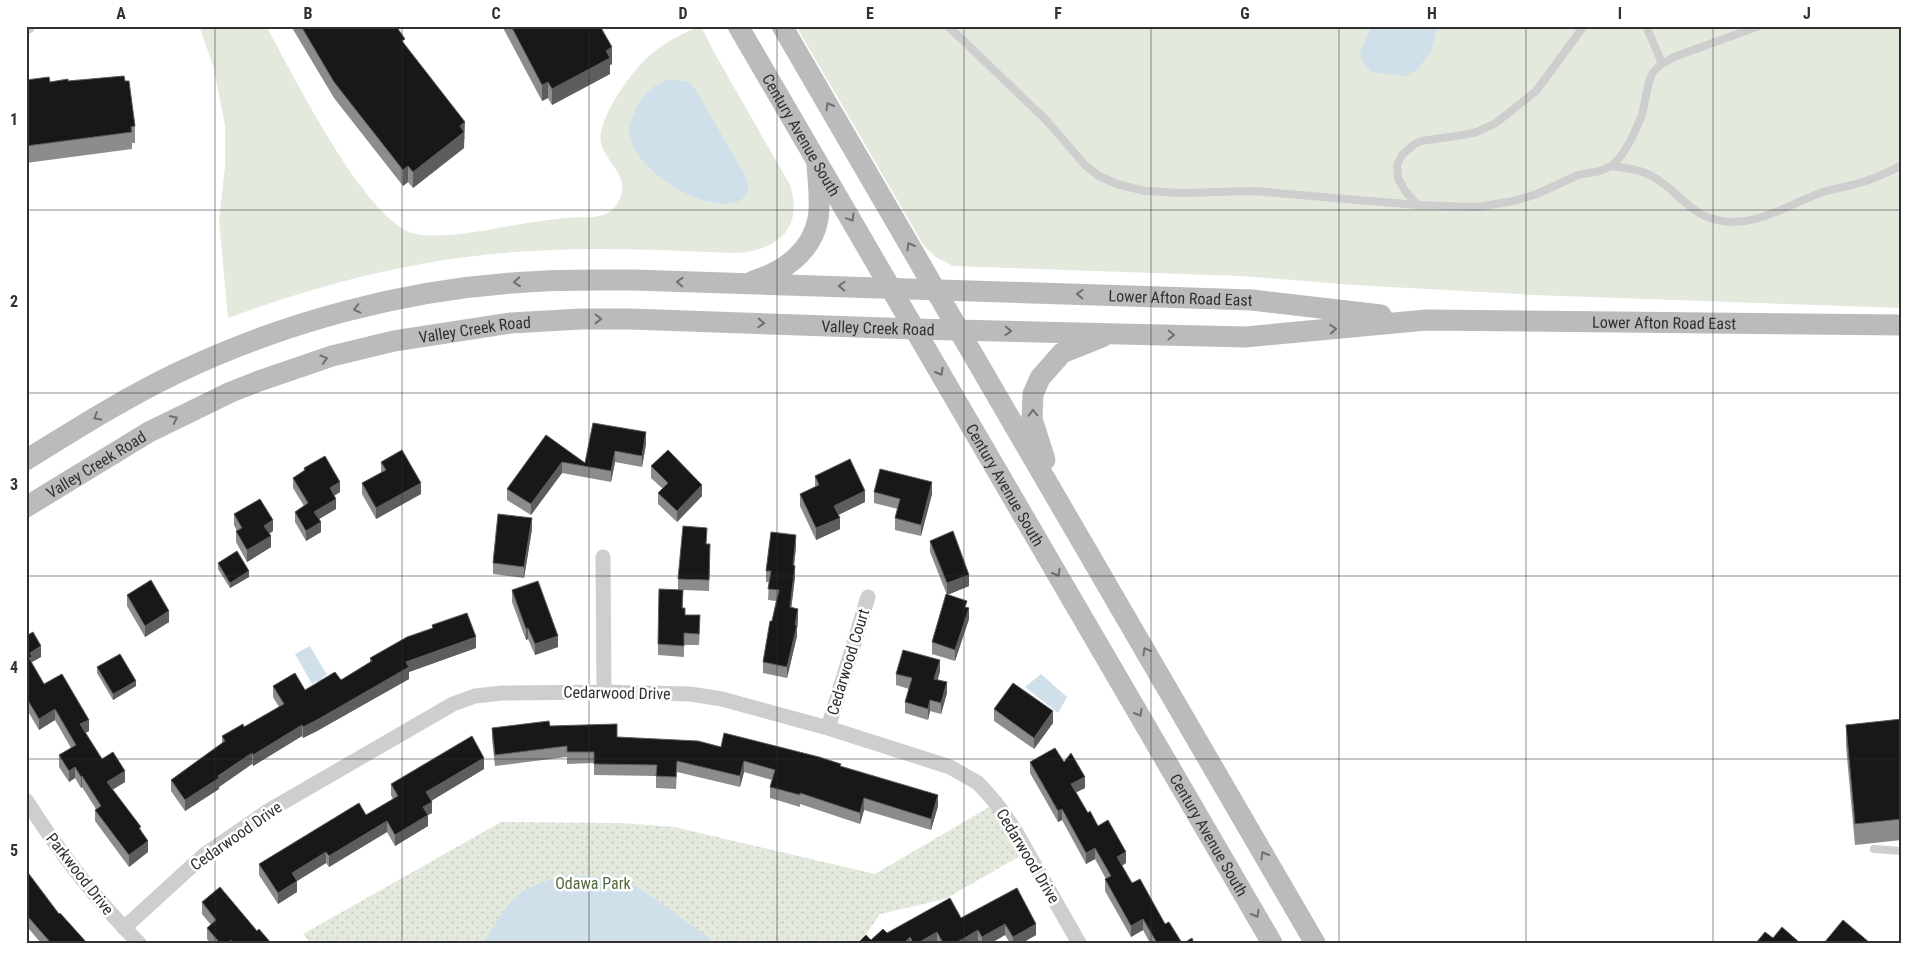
<svg xmlns="http://www.w3.org/2000/svg" width="1928" height="969" font-family="'Roboto Condensed',sans-serif">
<defs>
<pattern id="park-dots" width="8" height="8" patternUnits="userSpaceOnUse" patternTransform="scale(1.25)"><rect width="8" height="8" fill="#e4e9de"/><path d="M2 2h.1M6 6h.1" fill="none" stroke="#c4c8bf" stroke-width="1.8" stroke-linecap="round"/></pattern>
</defs>
<rect width="100%" height="100%" fill="#fff"/>
<!-- grass -->
<path fill="#e4e9de" d="M199,26H266C292,72 366,224 416,234C448,240 502,226 535,222C545,220 555,219 565,218C582,216 606,222 617,204C634,178 606,164 601,143C595,122 633,69 649,56C663,43 683,33 701,26L714,52L790,185C804,229 777,251 735,253C662,250 589,246 516,252C416,259 321,284 228,318L219,221L225,166V125L213,65Z
M796,26H1902V308L1533,295L1354,285L1240,276L953,266L937,258L924,246Z"/>
<!-- park -->
<path fill="url(#park-dots)" d="M996,803L1027,852L945,899L880,914L860,943H311L303,934L501,822L622,823L674,827L875,874Z"/>
<!-- water -->
<path fill="#cfe0ea" d="M1372,26H1438L1431,52L1417,70L1405,76L1371,72L1362,61L1360,52Z
M671,79L688,82L695,89L744,173L749,188C738,233 627,174 629,129C630,123 633,116 635,111C642,94 654,84 671,79Z
M310,646L327,675L322,678L323,681L319,684L317,681L312,684L295,654Z
M1041,674L1067,697L1058,713L1025,687Z
M569,875L609,878L636,886L707,936L711,943H483C493,927 504,907 518,895C532,884 552,879 569,875Z"/>
<g fill="none" stroke-linecap="round" stroke-linejoin="round">
<!-- lane -->
<path stroke="#cecece" stroke-width="8" d="M948,26L1046,120L1085,165L1099,176L1117,184L1145,191L1183,193L1253,191L1418,205L1477,207L1514,201L1537,194L1578,175L1600,171L1611,166L1621,156L1631,140L1642,115L1649,82L1653,72L1660,65L1674,57L1759,26
M1646,26L1662,63
M1611,166C1625,168 1639,169 1652,176C1673,187 1687,210 1710,218C1751,232 1786,205 1823,192C1833,189 1845,187 1856,184C1872,180 1887,173 1902,165
M1418,205L1405,191L1398,178L1397,165L1402,155L1413,145L1421,141L1463,135L1477,132L1496,123L1536,91L1584,26
M1874,849L1902,851"/>
<!-- street -->
<path stroke="#cecece" stroke-width="15" d="M26,27L28,26
M603,557L604,692
M828,728L868,597
M26,800C59,852 95,899 139,943
M124,928L204,855L268,811L453,704L475,696L503,693L604,692L690,694L722,699L828,728L950,767L978,783L996,803L1013,827L1079,943"/>
<!-- secondary -->
<g stroke="#bbb" stroke-width="21">
<path id="s1" d="M738,26L1272,943"/>
<path d="M782,26L1315,943"/>
<path d="M753,281C783,272 812,252 818,219C821,201 818,182 817,164"/>
<path id="s2" d="M26,460C76,429 125,398 177,373C286,321 407,289 527,282C563,279 598,280 633,280L1252,300L1381,315"/>
<path d="M1045,460L1032,419L1033,394L1040,378L1062,353L1102,337"/>
<path id="s3" d="M26,507L149,432L231,392L259,381L332,356L394,341L511,323L581,319H630L915,329L1245,337L1426,320L1902,325"/>
</g>
</g>
<!-- wall -->
<path fill="#8c8c8c" d="M291,26H396L405,45L465,138L464,139V148L413,188L408,182L403,186L334,98Z
M502,26H600L612,64L610,65V74L552,105L548,98L542,101Z
M26,80L50,82L125,81L135,126V143H132V149L26,163Z
M593,423L646,444L642,467L615,462L611,482L562,473L531,515L507,500V489L546,435L585,463Z
M381,462L421,494L376,519L362,494V483L381,473Z
M651,466L702,496L677,522L658,504V493L663,489L651,478Z
M304,468L340,492L334,496L336,509L319,519L321,532L306,541L295,522V512L304,506L293,488V478L304,471Z
M815,476L865,502L838,515L840,529L816,540L800,506V494L815,487Z
M874,492L932,494L921,536L895,530V518L898,509L874,503Z
M234,514L273,531L269,534L271,547L247,562L236,542V531H237L234,525Z
M532,529L524,578L493,574V563Z
M930,541L969,586L947,595L930,552Z
M707,544L710,555L709,591L683,590V608L685,615L700,627L699,645H684V657L658,655V644L678,590V579Z
M796,546L794,566L795,577L791,608L798,620L797,629V636L787,678L763,673V662L776,601L768,600L769,582H766V571Z
M218,563L249,577L230,588L218,569Z
M512,590L558,647L535,655L528,639L526,640L512,602Z
M127,595L169,622L145,637L127,606Z
M967,607L969,619L955,661L932,654V642Z
M432,625L476,648L409,672V679L317,731L303,738L302,736L253,766L252,764L219,787V789L185,811L171,791V780L222,743V736L244,727L279,707L273,697V686L305,690L341,680L370,662V658L432,628Z
M26,636L41,657L32,662V664L44,684L89,731L85,733L102,759L125,782L112,790L141,830L148,852L129,867L95,821V810L96,809L82,787L81,788L75,778L69,782L59,767V755L71,748L55,720L39,730L26,708Z
M97,667L136,686L113,700L97,673Z
M940,671L938,679L947,693L941,714L930,711L928,720L905,713V702L909,689L896,685V674Z
M994,709L1053,723L1034,749L994,721Z
M1902,719V840L1855,845L1846,746V725Z
M550,726L617,737L721,747L841,767L938,806L931,830L864,810L860,824L800,804V807L770,798V787L772,780L744,772L740,787L677,772L676,789L656,788V776L594,775V763L567,764V757L495,766L492,739V728Z
M1030,762H1064L1085,788L1076,792L1088,813L1126,863L1122,866L1132,883L1165,924L1182,943H1150L1143,930L1131,937L1105,891V879H1106L1095,859L1086,864L1062,820L1058,822L1030,773Z
M484,769L431,801L432,813L428,815V826L395,846L387,832L329,867L326,863L297,881V892L278,904L259,875V864L366,815L393,799L391,795V784Z
M26,874L59,914L87,943H41L29,929Z
M1017,888L1036,935L1022,943H1010L1005,935L991,943H979L978,942L976,943H858L871,940L887,933L961,918Z
M202,902L257,931L271,943H210L207,939V928L211,925L202,914Z"/>
<!-- shaded-wall -->
<path fill="#5d5d5d" d="M612,47V64L610,65V74L552,105V89Z
M548,82V98L542,101V85Z
M465,122L464,148L413,188V172L460,126Z
M408,166V182L403,186V170Z
M646,432V444L642,467V456Z
M615,451V462L611,482V471Z
M562,462V473L531,515V504Z
M340,482V492L330,498V488Z
M932,482V494L921,536V525Z
M421,483V494L376,519V508Z
M702,485V496L677,522V511Z
M865,491V502L834,517V506Z
M336,499V509L314,522V512Z
M532,518V529L524,578V567Z
M840,518V529L816,540V528Z
M273,520V531L264,537V526Z
M321,522V532L306,541V531Z
M796,535V546L793,576V565Z
M271,536V547L247,562V550Z
M795,566V577L790,619V607Z
M249,571V577L230,588V583Z
M969,575V586L947,595V583Z
M969,608V619L955,661V650Z
M798,609V620L797,629V636L787,678V667Z
M169,611V622L145,637V626Z
M528,628V639L526,640V629Z
M558,636V647L535,655V644Z
M476,637V648L409,672V679L317,731L303,738V727L406,662Z
M41,646V657L32,662V668L29,670L30,653Z
M940,660V671L934,690V679Z
M136,681V686L113,700V694Z
M947,682V693L941,714V703Z
M930,700V711L928,720V709Z
M55,709V720L39,730V719Z
M1053,711V723L1034,749V738Z
M89,720V731L80,736V724Z
M302,725V736L253,766V755Z
M252,753V764L219,787V789L185,811V800Z
M484,758V769L426,804V792Z
M744,761V772L740,787V776Z
M75,767V778L69,782V771Z
M125,771V782L107,793V782Z
M82,776V787L81,788V777Z
M1085,777V788L1071,795V784Z
M938,795V806L931,830V819Z
M864,798V810L860,824V813Z
M432,802V813L428,815V826L395,846V835L423,807Z
M1062,809V820L1058,822V811Z
M387,821V832L329,867V856Z
M148,841V852L129,867V855Z
M1095,848V859L1086,864V853Z
M326,852V863L297,881V892L278,904V893L292,873Z
M1126,852V863L1117,868V857Z
M29,918V929L26,931V920Z
M1143,919V930L1131,937V926Z
M1005,924V935L991,943H982V937Z
M1036,924V935L1022,943H1013V937Z
M978,930V942L976,943H956Z
M937,932V943H918Z
M910,937V943H904Z"/>
<!-- building -->
<path fill="#181818" stroke="#5d5d5d" d="M301,26H396L405,39L402,41L465,122L460,126L464,132L413,172L408,166L403,170L334,82Z
M511,26H600L612,47L606,51L610,58L552,89L548,82L542,85Z
M124,76L125,81H129L135,126L131,127L132,132L26,146V80L49,77L50,82L68,79V81Z
M593,423L646,432L642,456L615,451L611,471L562,462L531,504L507,489L546,435L585,463Z
M402,450L421,483L376,508L362,483L386,470L381,462Z
M668,450L702,485L677,511L658,493L668,483L651,466Z
M325,456L340,482L330,488L336,499L314,512L321,522L306,531L295,512L308,503L293,478L305,470L304,468Z
M850,459L865,491L834,506L840,518L816,528L800,494L819,485L815,476Z
M880,469L932,482L921,525L895,518L900,499L874,492Z
M260,499L273,520L264,526L271,536L247,550L236,531L242,528L234,514Z
M498,514L532,518L524,567L493,563Z
M683,526L707,528L706,544H710L709,580L678,579Z
M953,531L969,575L947,583L930,541Z
M771,532L796,535L793,565L795,566L790,607L798,609L795,625H797L787,667L763,662L770,621H772L779,590L768,589L771,571H766Z
M237,551L249,571L230,583L218,563Z
M151,580L169,611L145,626L127,595Z
M538,581L558,636L535,644L528,628L526,629L512,590Z
M659,589L683,590L682,608H685V615H700L699,634L684,633V646L658,644Z
M946,594L967,601L965,607L969,608L955,650L932,642Z
M467,613L476,637L406,662L409,667L317,720L303,727L302,725L253,755L252,753L218,776L219,778L185,800L171,780L225,741L222,736L243,724L244,727L284,704L273,686L295,673L305,690L335,672L341,680L372,661L370,658L407,637L433,628L432,625Z
M33,632L41,646L30,653L32,657L29,658L44,684L62,674L89,720L80,724L102,759L113,752L125,771L107,782L141,827L139,828L148,841L129,855L95,810L101,806L82,776L81,777L75,767L69,771L59,755L76,745L55,709L39,719L26,697V636Z
M903,650L940,660L934,679L947,682L941,703L930,700L928,709L905,702L912,678L896,674Z
M120,654L136,681L113,694L97,667Z
M1013,683L1053,711L1034,738L994,709Z
M1902,719V819L1855,824L1846,725Z
M549,721L550,726L617,724V737L698,741L721,747L724,733L819,757L841,764L840,766L938,795L931,819L864,798L860,813L800,793V795L770,787L775,770L744,761L740,776L677,761L676,777L656,776L657,765L594,764V752H567V746L495,755L492,728Z
M472,736L484,758L426,792L432,802L423,807L428,815L395,835L387,821L329,856L326,852L292,873L297,881L278,893L259,864L359,803L366,815L398,796L391,784Z
M1055,748L1064,762L1071,753L1085,777L1071,784L1088,813L1090,811L1098,826L1108,820L1126,852L1117,857L1132,883L1140,879L1165,924L1169,922L1182,943H1157L1143,919L1131,926L1105,879L1111,876L1095,848L1086,853L1062,809L1058,811L1030,762Z
M26,874L27,875L29,874L59,914L60,913L87,943H51L29,918L26,920Z
M220,887L257,931L259,929L271,943H233L231,940L228,943H220L207,928L216,920L202,902Z
M1017,888L1036,924L1013,937L1005,924L982,937L978,930L956,943H943L937,932L918,943H913L910,937L904,943H858L866,935L871,940L883,929L887,933L950,898L961,918Z
M1843,920L1870,943H1824Z
M1782,927L1800,943H1756L1765,932L1773,938Z
M1192,938L1194,943H1184Z"/>
<!-- one-way arrows -->
<defs><path id="oneway-chevron" d="M-2-3.5L2.5 0L-2 3.5" fill="none" stroke-width="1.6" stroke-linecap="round" stroke-linejoin="round" transform="scale(1.25)"/></defs>
<g stroke="#6f6f6f">
<use href="#oneway-chevron" transform="translate(829 106) rotate(-120)"/>
<use href="#oneway-chevron" transform="translate(851 218) rotate(59)"/>
<use href="#oneway-chevron" transform="translate(910 246) rotate(-120)"/>
<use href="#oneway-chevron" transform="translate(517 282) rotate(175)"/>
<use href="#oneway-chevron" transform="translate(680 282) rotate(-178)"/>
<use href="#oneway-chevron" transform="translate(842 286) rotate(-178)"/>
<use href="#oneway-chevron" transform="translate(1080 294) rotate(-178)"/>
<use href="#oneway-chevron" transform="translate(357 309) rotate(166)"/>
<use href="#oneway-chevron" transform="translate(598 319) rotate(1)"/>
<use href="#oneway-chevron" transform="translate(761 323) rotate(2)"/>
<use href="#oneway-chevron" transform="translate(1333 329) rotate(-5)"/>
<use href="#oneway-chevron" transform="translate(1008 331) rotate(2)"/>
<use href="#oneway-chevron" transform="translate(1171 335) rotate(1)"/>
<use href="#oneway-chevron" transform="translate(324 359) rotate(-17)"/>
<use href="#oneway-chevron" transform="translate(940 372) rotate(60)"/>
<use href="#oneway-chevron" transform="translate(1033 413) rotate(-92)"/>
<use href="#oneway-chevron" transform="translate(97 417) rotate(149)"/>
<use href="#oneway-chevron" transform="translate(174 419) rotate(-27)"/>
<use href="#oneway-chevron" transform="translate(1057 573) rotate(60)"/>
<use href="#oneway-chevron" transform="translate(1146 651) rotate(-120)"/>
<use href="#oneway-chevron" transform="translate(1139 713) rotate(60)"/>
<use href="#oneway-chevron" transform="translate(1264 855) rotate(-120)"/>
<use href="#oneway-chevron" transform="translate(1256 914) rotate(60)"/>
</g>
<!-- grid -->
<path fill="none" stroke="#313131" stroke-width="1" stroke-opacity="0.55" d="M215,26V943M402,26V943M589,26V943M777,26V943M964,26V943M1151,26V943M1339,26V943M1526,26V943M1713,26V943M26,210H1902M26,393H1902M26,576H1902M26,759H1902"/>
<g text-anchor="middle" dominant-baseline="central" stroke-width="5" stroke-linejoin="round" paint-order="stroke">
<!-- street labels -->
<g font-size="16" fill="#313131" stroke="#fff">
<text stroke="none"><textPath href="#s1" startOffset="126">Century Avenue South</textPath></text>
<text stroke="none"><textPath href="#s2" startOffset="1192">Lower Afton Road East</textPath></text>
<text stroke="none"><textPath href="#s3" startOffset="1679">Lower Afton Road East</textPath></text>
<text stroke="none"><textPath href="#s3" startOffset="892">Valley Creek Road</textPath></text>
<text stroke="none"><textPath href="#s3" startOffset="488">Valley Creek Road</textPath></text>
<text stroke="none"><textPath href="#s3" startOffset="82">Valley Creek Road</textPath></text>
<text stroke="none"><textPath href="#s1" startOffset="531">Century Avenue South</textPath></text>
<text transform="translate(848 662) rotate(-73)">Cedarwood Court</text>
<text transform="translate(617 693) rotate(1)">Cedarwood Drive</text>
<text stroke="none"><textPath href="#s1" startOffset="936">Century Avenue South</textPath></text>
<text transform="translate(236 836) rotate(-35)">Cedarwood Drive</text>
<text transform="translate(1028 856) rotate(59)">Cedarwood Drive</text>
<text transform="translate(80 874) rotate(52)">Parkwood Drive</text>
</g>
<!-- park labels -->
<g font-size="16" fill="#556942" stroke="#fff">
<text x="593" y="883">Odawa Park</text>
</g>
</g>
<!-- border -->
<rect width="1928" height="969" fill="none" stroke="#ffffff" stroke-width="55"/>
<rect x="28" y="28" width="1872" height="914" fill="none" stroke="#313131" stroke-width="2"/>
<g font-size="16" text-anchor="middle" font-weight="bold" fill="#313131">
<text x="121" y="19">A</text>
<text x="308" y="19">B</text>
<text x="496" y="19">C</text>
<text x="683" y="19">D</text>
<text x="870" y="19">E</text>
<text x="1058" y="19">F</text>
<text x="1245" y="19">G</text>
<text x="1432" y="19">H</text>
<text x="1620" y="19">I</text>
<text x="1807" y="19">J</text>
<text x="14" y="125">1</text>
<text x="14" y="307">2</text>
<text x="14" y="490">3</text>
<text x="14" y="673">4</text>
<text x="14" y="856">5</text>
</g>
</svg>
